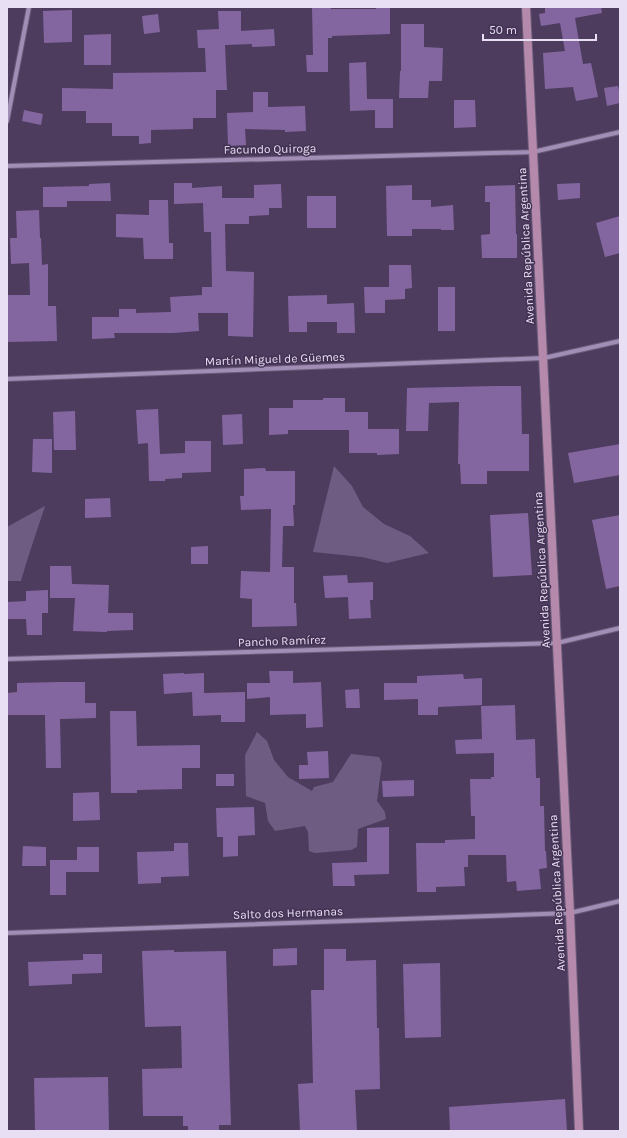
<svg xmlns="http://www.w3.org/2000/svg" width="627" height="1138" font-family="Karla,sans-serif">
<rect width="100%" height="100%" fill="#4e3c5f"/>
<!-- green -->
<path fill="#6f5c82" d="M334,466L352,486L363,507L384,524L410,536L429,553L387,563L362,557L313,552Z
M45,506C37,531 28,556 21,581H7V527Z
M257,732L267,741L274,760L288,777L312,791L314,787L333,782L351,754L379,757L382,763L377,801L385,812L386,819L358,829L357,847L351,850L315,853L309,851L308,832L305,826L275,831L268,821L265,803L246,796L245,755Z"/>
<!-- building -->
<path fill="#83669f" d="M312,7H331V9H376V7H390V34L332,36V38H328V72H307L306,55H313Z
M545,7H601L602,13L575,18L583,64L591,63L598,97L576,101L573,87L545,89L543,53L565,51L560,23L541,26L539,14L545,13Z
M72,10V42L44,43L43,11Z
M218,11H241V31L274,29L275,46L252,47V44L225,45L227,90H216V118H193V129L151,130V143L139,144V136H112V123H86V111H62V88L113,89V73L206,72L205,48H198L197,30L219,29Z
M158,14L160,32L144,34L142,16Z
M401,24H424V47L443,48L442,81H429L428,98H399L400,71H401Z
M111,34V65H84V35Z
M366,62L367,99H393V128H375V110L350,111L349,63Z
M618,86L620,94V103L607,106L604,88Z
M253,92H268V107L305,106L306,131L285,132V130L245,129L246,145L228,146L227,113L253,112Z
M454,100H475L476,127L454,128Z
M24,110L43,114L41,125L22,121Z
M110,183L111,201H67V207H43V187L89,186V184Z
M174,183H192V188L222,186V198H254V185L281,184L282,208H269V215L249,216V224H225L226,271L254,272L253,337L228,336V313H198L199,331L173,333H114L115,338L92,339V317H119V309H136V313L171,312L170,297L202,295V287H212L211,232H204L203,203L174,204Z
M580,183V198L558,200L557,184Z
M412,185V200H431V207L453,205L454,230H441V229H412V236H387L386,186Z
M515,185L516,234H517V258H482L481,235L490,234V202H485V186Z
M307,196H336V228H307Z
M149,200H168L169,243H173V259H144L143,238L116,237V214L149,215Z
M39,210L40,238H41L42,265L48,264V306H56L57,341L7,342V295H30L29,263L11,264L10,238H17L16,211Z
M620,216V253L605,257L596,223Z
M389,265H411L412,288L405,289V299L385,300V313H365L364,287H389Z
M438,287H455V331H438Z
M327,295V304L354,303L355,333H337V322H307V332H289L288,296Z
M495,386H521L522,434H529V471H487V484H461L460,464H458L459,402L429,403L428,431H406L407,388Z
M323,398H345V412H368V429H399V454L377,455V453H349V430H288V434L269,435V408H293V400H323Z
M158,409L160,454L185,453V441H211V472L182,473V478L165,479V481H149L148,443L138,444L136,410Z
M75,411L76,450H54L53,412Z
M242,414L243,444L223,445L222,415Z
M33,439H52V473L32,472Z
M620,444V475L574,483L568,453Z
M265,468L266,471H295V505H293L294,526H283L282,567H294V603H296L297,626L252,627V599L240,598L241,571L270,572L271,509L241,510L240,496H244V469Z
M110,498L111,517L85,518V499Z
M528,513L532,575L493,577L490,515Z
M620,515V586L606,589L592,520Z
M208,546V564H191V547Z
M50,566H71L72,584L109,585L108,613H133V630L107,631V632L73,631L75,598H50Z
M347,575L348,583L373,582V600H370L371,618L349,619L348,597L325,598L323,576Z
M48,590V613H42V635H27L26,619H7V602L26,601V591Z
M269,671H293V683L321,682L323,727L306,728V714L270,715V697L247,699V683H270Z
M184,673V674L204,673V693L245,692V722H221V715L193,716L192,692L164,694L163,674Z
M463,674L464,679L482,678V705L438,707V715H418V699L384,700V683H417V676Z
M59,682H85V703H96V718L60,719L61,768H46L45,715H7V693L17,692V683Z
M359,689L360,708H346L345,690Z
M515,705L516,740L535,739L536,778H540V806H544L545,851H546L547,868L539,869L541,889L517,891L516,881L507,882L506,855H468V867H464L465,886L436,887V892H417L416,843H445V840L475,839V816H471L470,779H491V777H494V753L456,754L455,740L482,739L481,706Z
M110,711H136L137,746L200,745V768H182V789L137,790V793H111Z
M328,751L329,778L299,779V765H308L307,752Z
M216,774H234V786H216Z
M414,780V796L383,797L382,781Z
M99,792L100,820L73,821V793Z
M254,807L255,835L238,836V856L223,857V837H217L216,808Z
M389,827V874L354,875L355,886H333L332,863L367,862V828Z
M174,843H188L189,876L161,877V883L138,884L137,852L174,851Z
M23,846L46,847V866H22Z
M77,847H99V872H66V895H50V860H77Z
M297,948V965L273,966V949Z
M324,949H346V961L376,960L377,1028H379L380,1089L355,1090L357,1131H300L298,1084L313,1083L311,990H324Z
M174,950V952L226,951L231,1125H219V1131H188V1126H183V1116H143L142,1069L182,1068L181,1026L145,1027L142,951Z
M83,954H102V973L72,974V984L29,986L28,962L83,960Z
M440,963L441,1037L405,1038L403,964Z
M108,1077L109,1131H35L34,1078Z
M565,1099L567,1131H450L449,1107Z"/>
<g fill="none" stroke-linecap="round" stroke-linejoin="round">
<!-- minor casing -->
<g stroke="#6a5b78" stroke-width="6">
<path id="minor" d="M7,121L29,7
M7,166L533,152L620,132
M7,379L544,358L620,341
M7,659L557,643L620,628
M7,933L570,913L620,901"/>
</g>
<!-- secondary casing -->
<g stroke="#6a5b78" stroke-width="10">
<path id="secondary" d="M526,7L570,913L579,1131"/>
</g>
<!-- minor -->
<use href="#minor" stroke="#a18db5" stroke-width="4"/>
<!-- secondary -->
<use href="#secondary" stroke="#b589ab" stroke-width="8"/>
</g>
<g text-anchor="middle" dominant-baseline="central" stroke-width="3" stroke-linejoin="round" paint-order="stroke">
<!-- street labels -->
<g font-size="12" fill="#e9dff4" stroke="#433254">
<text transform="translate(270 149) rotate(-1)">Facundo Quiroga</text>
<text transform="translate(526 246) rotate(-93)">Avenida República Argentina</text>
<text transform="translate(275 359) rotate(-2)">Martín Miguel de Güemes</text>
<text transform="translate(542 570) rotate(-93)">Avenida República Argentina</text>
<text transform="translate(282 641) rotate(-2)">Pancho Ramírez</text>
<text transform="translate(557 893) rotate(-93)">Avenida República Argentina</text>
<text transform="translate(288 913) rotate(-2)">Salto dos Hermanas</text>
</g>
</g>
<!-- border -->
<rect width="627" height="1138" fill="none" stroke="#e9dff4" stroke-width="16"/>
<!-- scale -->
<path d="M483 34v6h113v-6" fill="none" stroke="#e9dff4" stroke-width="2"/>
<text x="489" y="34" font-size="12" fill="#e9dff4" stroke="#433254" stroke-width="3" paint-order="stroke">50 m</text>
</svg>
